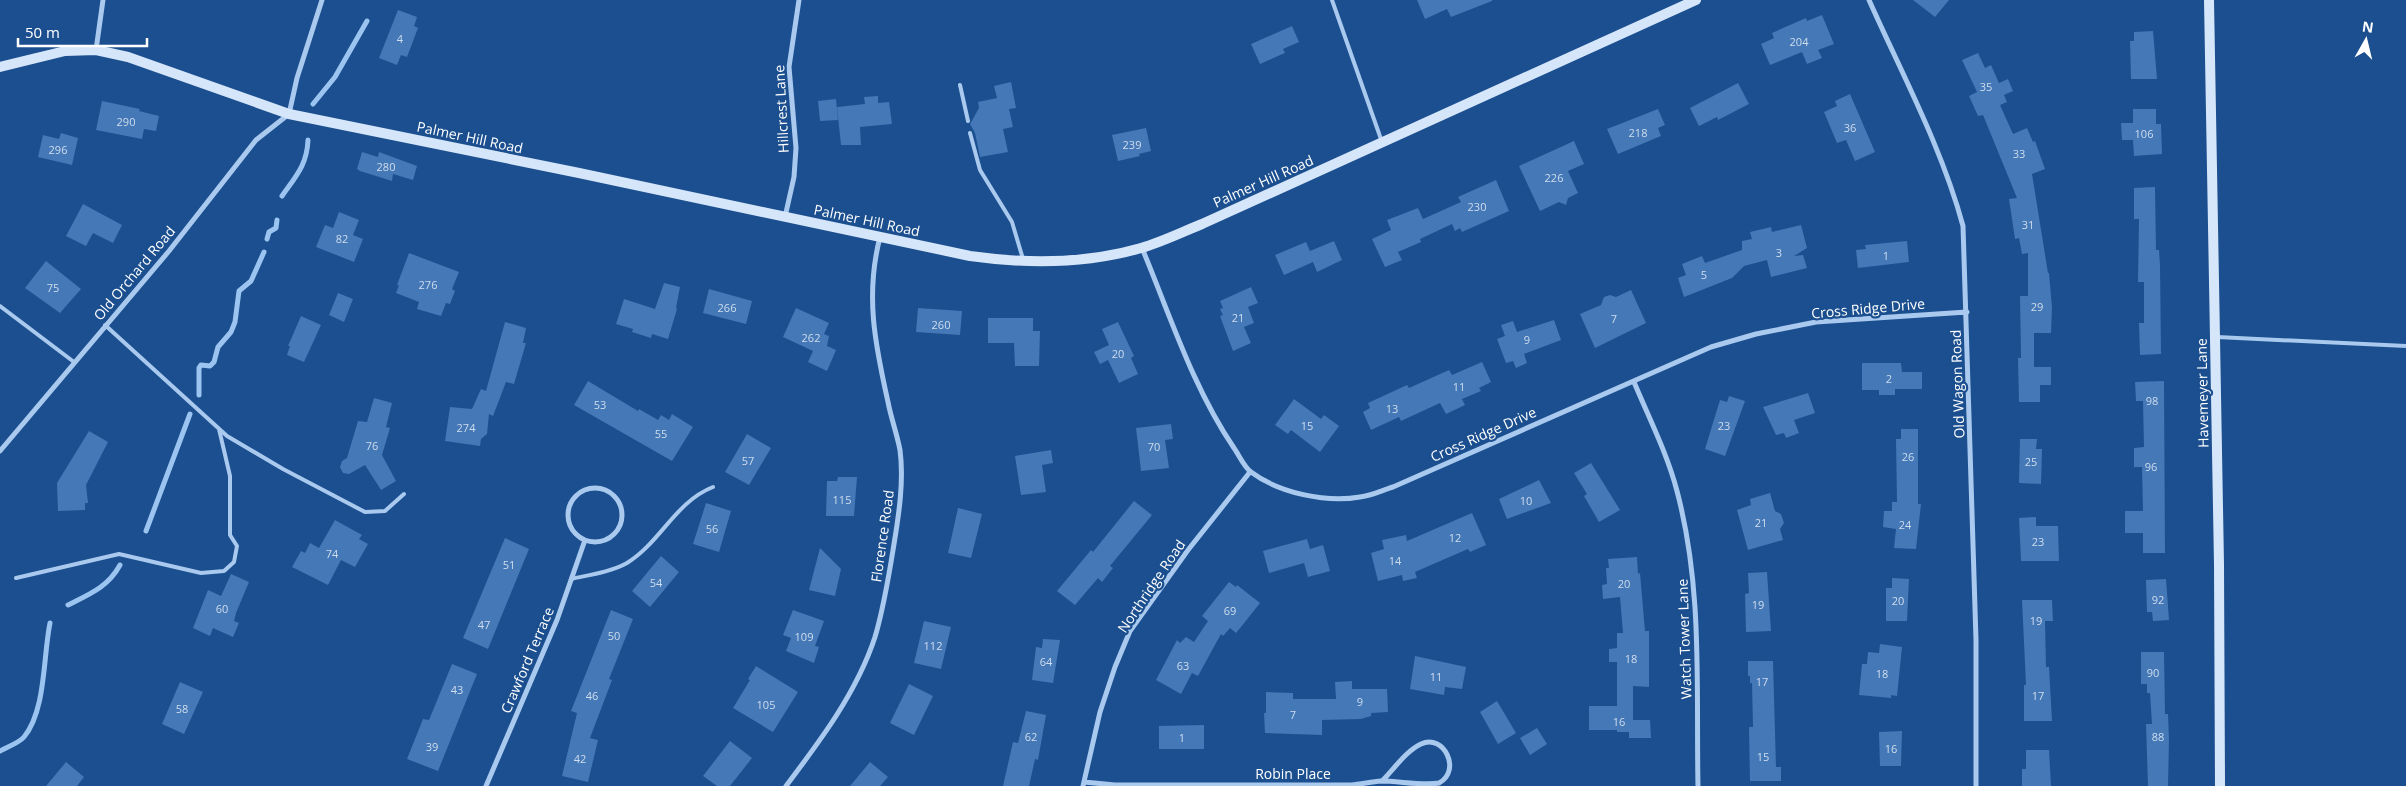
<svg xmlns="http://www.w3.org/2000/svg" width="2406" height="786" font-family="'Open Sans',sans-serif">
<rect width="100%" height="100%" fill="#1b4f8f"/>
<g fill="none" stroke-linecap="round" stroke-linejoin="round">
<!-- stream -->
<path stroke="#9cc4f0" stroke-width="5" d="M313,104L335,77L367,21
M282,196C296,176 307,165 308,140
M267,239L269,232L276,228L277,220
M199,395V368L201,365L210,366L214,362L218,347L231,332L235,322L239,291L251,281L264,252
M146,531L190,414
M68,605C90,594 108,587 120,565
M0,751C7,747 19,743 24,737C46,710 43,657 50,623"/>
</g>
<!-- building -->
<path fill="#4478b7" d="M1417,0H1492V1L1451,17L1447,9L1425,19Z
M1913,0H1949L1935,17Z
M398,10L417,17L414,26L418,28L407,57L401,55L397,65L379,58Z
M1822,15L1834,44L1818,50L1822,58L1807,64L1802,52L1770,65L1761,44L1774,38L1772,33L1806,18L1807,21Z
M1292,26L1299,42L1283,49L1285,53L1260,64L1251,44Z
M2153,31L2157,79H2131L2130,41H2134V32Z
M1978,53L1985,68L1991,65L1999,83L2008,79L2013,91L2004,95L2007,102L2000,105L2013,134L2027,128L2033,142L2035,141L2045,169L2032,174L2048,273H2049L2052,308L2051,333H2034V367H2051V385H2040V402H2019L2018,358H2021L2020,296H2028V253L2022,254L2019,238L2015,239L2009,199L2017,198L1983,115L1978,116L1969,96L1977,92L1962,60Z
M1011,82L1016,108L1009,109L1013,127L1003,129L1008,152L980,157L975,133L970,124L979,108L978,102L997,98L994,86Z
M1738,83L1749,104L1718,120L1717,117L1699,126L1690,108Z
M1850,94L1875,152L1855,161L1846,140L1837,143L1824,112L1837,106L1835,101Z
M878,96V103L889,102L892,124L860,127L861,145H841L837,107L865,104L864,97Z
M836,99L838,120L820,121L818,101Z
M102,101L140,109L139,111L159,116L156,131L144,129L142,139L96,130Z
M1658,109L1665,125L1658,128L1661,136L1618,154L1607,129Z
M2133,109H2156V124H2161L2162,154L2134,156L2133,140H2122L2121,123H2133Z
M1146,128L1151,151L1139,154L1140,156L1118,161L1112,135Z
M61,133L78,138L72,165L38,157L43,135L59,139Z
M1574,141L1584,164L1568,171L1578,193L1568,198L1566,205L1559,202L1540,211L1519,166Z
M362,152L378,157L379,152L417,166L413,180L393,174L392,181L360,171L357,169Z
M1496,180L1509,211L1462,232L1460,228L1455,231L1452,224L1420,239L1421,242L1398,252L1402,260L1385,267L1372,239L1391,230L1387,220L1418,208L1423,219L1461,202L1458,197Z
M2155,187L2156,250H2159L2160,265L2161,354L2140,355L2139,323H2144V282H2138L2139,219H2134V188Z
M83,204L122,225L113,243L93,233L86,246L66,236Z
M339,212L359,220L353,235L363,239L354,262L316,247L325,225L333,228Z
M1801,225L1807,248L1794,256L1803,255L1807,268L1771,277L1767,260L1744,266L1732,278L1684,297L1678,278L1686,275L1682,264L1702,256L1705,263L1742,250V241L1752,239L1750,232L1771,227L1772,232Z
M1334,241L1342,260L1317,272L1313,262L1284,275L1275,255L1306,242L1310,251Z
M1907,241L1909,262L1858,268L1856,250L1866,249L1865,245Z
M409,253L459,272L452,289L455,291L450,304L446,303L441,316L417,309L419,302L396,293L399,285H397Z
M46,261L81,289L60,313L25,288Z
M664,283L680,287L676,308L677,309L668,339L652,334L651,338L632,332L633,329L616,324L624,299L655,309Z
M1251,287L1258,303L1248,307L1254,323L1244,327L1251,343L1233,351L1220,316L1223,315L1220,309L1223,308L1220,301Z
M709,289L752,301L746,324L703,313Z
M1631,290L1646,323L1595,348L1580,314L1601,305L1604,297L1610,295L1616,297Z
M338,293L353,299L344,322L329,315Z
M796,308L829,323L824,334L829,336L827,346L836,350L827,371L808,362L813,351L783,337Z
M918,308L962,311L960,335L916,332Z
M301,316L321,325L304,362L287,355L290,346H288Z
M988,318H1033V331H1040L1039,366H1015L1014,343H988Z
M1554,320L1561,340L1524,354L1527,363L1516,368L1513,361L1506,363L1497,339L1505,336L1501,325L1513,321L1517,332Z
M505,322L526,328L523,343H526L514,384L506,382L493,416L489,414L487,434L481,439L480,446L445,441L450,407L472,409L481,389L486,391Z
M1118,322L1134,356L1131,358L1138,374L1119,383L1108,360L1100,364L1094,352L1109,345L1102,329Z
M1482,362L1491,382L1479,388L1481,391L1462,399L1465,405L1446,414L1440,403L1401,421L1399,417L1371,430L1363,412L1370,408L1368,403L1407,385L1409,388L1449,370L1452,375Z
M1862,363H1901L1902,372H1922V389H1895V395H1879V390H1862Z
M588,381L638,411L639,409L658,420L661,415L669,420L672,414L693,427L672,461L574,405Z
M2164,381L2165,553H2143V533H2125V511H2143L2142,467H2134V448L2144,447L2143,401H2136L2135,382Z
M1808,393L1815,413L1794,420L1799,433L1786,438L1784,433L1776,435L1763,407Z
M1729,396L1745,401L1725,456L1705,449L1720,400L1727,402Z
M374,398L392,403L386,427L390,428L382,455L396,481L381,490L365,465L349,474L343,473L340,467L342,461L347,458L358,421L367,422Z
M1294,399L1321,419L1324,415L1339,426L1320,452L1291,430L1288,434L1275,425Z
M1171,424L1173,439L1165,440L1169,468L1141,471L1136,428Z
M1901,429H1918V504H1921L1916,549L1894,548L1896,529L1883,527L1884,511H1892V502H1897L1896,439H1901Z
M89,431L108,442L86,485L88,503H85V510L58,511L57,483Z
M747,434L771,448L749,485L725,472Z
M2020,439H2037L2036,449H2042L2041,484L2019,483Z
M1051,450L1053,463L1042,465L1046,492L1021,495L1015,456Z
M1591,463L1620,510L1599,522L1584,496L1587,494L1574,473Z
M838,477H857L854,516H826L827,481H837Z
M1539,480L1551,503L1507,519L1499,499Z
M1770,493L1775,511L1781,514L1784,523L1780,529L1783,540L1748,550L1737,510L1751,505L1750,499Z
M1134,501L1152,515L1110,566L1113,568L1102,582L1098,578L1075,605L1057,591L1091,550L1093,552Z
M706,503L731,511L719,552L693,544Z
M958,508L982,514L971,558L948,553Z
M1472,513L1486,545L1470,552L1468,549L1415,572L1417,578L1403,581L1402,575L1378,581L1371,553L1384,549L1382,540L1406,535L1407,541Z
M2036,517V526H2058L2059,561H2021L2019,518Z
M335,520L362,535L359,539L368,544L355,567L341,560L328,585L292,567L301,551L305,553L310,543L319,548Z
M505,538L529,549L488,649L463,638Z
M1307,539L1310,549L1323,545L1330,571L1308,577L1304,563L1269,573L1263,551Z
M820,548L841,569L835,596L809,590Z
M661,556L679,572L650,607L632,591Z
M1637,557L1638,574L1640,573L1645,631H1649V687L1633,686V720H1650L1651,738H1629V732H1617V730H1589V706H1617V662H1609V649L1617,648V633H1623L1620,597L1603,599L1602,585L1607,584L1606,568H1609L1608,559Z
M1767,572L1771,631L1746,632L1745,594L1749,593L1748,573Z
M231,574L249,582L236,613L234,621L239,623L233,637L213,628L210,636L193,628L208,590L221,596Z
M1892,578L1909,579L1907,621H1886V588H1892Z
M2166,579L2169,620L2153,621L2152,612H2147L2146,580Z
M1229,582L1236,587L1237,585L1260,603L1245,622L1236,633L1230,628L1223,636L1221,634L1198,676L1192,673L1181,694L1156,680L1177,640L1180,643L1186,637L1194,642L1208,621L1202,616Z
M2022,600H2052L2053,621H2045L2046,667H2049L2052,721H2024V685H2026Z
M611,610L633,619L609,679L612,680L590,738L598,740L588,782L562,776L577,713L571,711Z
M793,610L824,621L815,646L819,647L814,663L786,651L791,638L783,635Z
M924,621L951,627L941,669L914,663Z
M1043,639L1060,640L1053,683L1032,680L1036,647L1042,648Z
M1880,644L1902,647L1897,696L1891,695V698L1859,695L1862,664H1867L1868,652L1879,653Z
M2141,652H2164L2165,714H2168L2169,740L2168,786H2148L2146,724H2152L2150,693H2147V684H2141Z
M1415,656L1466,667L1462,689L1445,687L1444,695L1410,689Z
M1748,661H1773L1776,767H1781V781H1750L1749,727H1753L1752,683H1750V676H1748Z
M452,664L477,674L438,771L407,759L423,719L429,720Z
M756,666L798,692L773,732L733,708L750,680L748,679Z
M1352,681V689H1387L1388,712L1371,713V716L1361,719L1322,720V735L1265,733L1264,713H1266V692L1293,693V699H1336L1335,682Z
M180,682L203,692L184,734L162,724Z
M909,684L933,696L914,735L890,723Z
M1497,701L1516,733L1498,744L1480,712Z
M1026,711L1046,715L1038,760L1035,759L1029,786H1003L1013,742L1018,743Z
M1204,725V749H1159V726Z
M1537,728L1547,744L1530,755L1520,738Z
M1902,731L1901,766H1880L1879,732Z
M730,741L752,758L730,786H717L703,776Z
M2026,750H2049L2051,786H2022V769H2026Z
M66,762L84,777L77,786H46Z
M870,762L888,777L880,786H850Z"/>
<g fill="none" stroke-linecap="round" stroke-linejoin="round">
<!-- lane -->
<path stroke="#a9c9ee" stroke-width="4" d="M1332,0L1382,142
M960,85L968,121
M970,133L980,170L1012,222L1023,259
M0,306L74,362
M105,325L227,436L283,469L365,512L385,511L404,494
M2217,337L2406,346
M16,578L119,554L201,573L224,571L234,562L237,546L230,535V476L219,429
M571,579C589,575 611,572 627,563C661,542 675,502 713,487"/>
<!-- street -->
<path stroke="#a9c9ee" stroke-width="5" d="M1869,0C1902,74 1942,148 1963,226L1976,640V786
M96,50L103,0
M785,217L794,177L796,148L789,67L799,0
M1142,248C1170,315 1193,388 1234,448C1239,455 1244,467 1251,472C1279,493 1326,503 1360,497C1371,496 1383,490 1393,487L1711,347L1756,334L1816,322L1967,312
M1634,382C1649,418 1667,453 1677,491C1703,589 1696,686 1698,786
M0,451L169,251L256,140L289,114L297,78L322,0
M568 515a27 27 0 1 1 54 0a27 27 0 1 1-54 0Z
M1084,782L1115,785H1351C1361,784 1371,782 1381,781C1399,781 1423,786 1439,783C1462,771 1444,733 1421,744C1406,751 1394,769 1382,781
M486,786L557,620L585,540
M786,786C820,741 857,692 875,637C884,607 889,575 894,544C899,514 904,480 900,450C897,434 891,418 888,402C875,344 865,295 880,237
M1083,786L1100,712L1115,667L1130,631L1188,550L1250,472"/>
<!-- secondary -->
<path stroke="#d6e6fa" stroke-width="10" d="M2209,0L2219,564L2220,786
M0,67L65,51L96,50L128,57L289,114L579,173L970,256C1027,264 1086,264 1141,248C1162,242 1182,232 1202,224L1696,0"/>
</g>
<g text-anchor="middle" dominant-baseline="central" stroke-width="4.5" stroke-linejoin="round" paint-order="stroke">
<!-- number labels -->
<g font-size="11" fill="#d0dded">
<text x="400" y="38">4</text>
<text x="1799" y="41">204</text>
<text x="1986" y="86">35</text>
<text x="126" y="121">290</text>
<text x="1850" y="127">36</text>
<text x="1638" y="132">218</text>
<text x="2144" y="133">106</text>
<text x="1132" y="144">239</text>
<text x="58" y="149">296</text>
<text x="2019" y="153">33</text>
<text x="386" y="166">280</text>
<text x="1554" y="177">226</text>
<text x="1477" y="206">230</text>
<text x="2028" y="224">31</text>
<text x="342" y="238">82</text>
<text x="1779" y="252">3</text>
<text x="1886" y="255">1</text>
<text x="1704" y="274">5</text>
<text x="428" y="284">276</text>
<text x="53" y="287">75</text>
<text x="2037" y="306">29</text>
<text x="727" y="307">266</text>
<text x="1238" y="317">21</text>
<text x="1614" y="318">7</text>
<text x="941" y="324">260</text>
<text x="811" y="337">262</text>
<text x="1527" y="339">9</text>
<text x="1118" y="353">20</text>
<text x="1889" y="378">2</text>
<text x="1459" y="386">11</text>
<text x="2152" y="400">98</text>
<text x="600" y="404">53</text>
<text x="1392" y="408">13</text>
<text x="1307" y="425">15</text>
<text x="1724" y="425">23</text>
<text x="466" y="427">274</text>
<text x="661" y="433">55</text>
<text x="372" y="445">76</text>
<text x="1154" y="446">70</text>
<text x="1908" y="456">26</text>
<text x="748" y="460">57</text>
<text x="2031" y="461">25</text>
<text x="2151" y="466">96</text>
<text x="842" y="499">115</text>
<text x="1526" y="500">10</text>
<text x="1761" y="522">21</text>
<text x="1905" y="524">24</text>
<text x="712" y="528">56</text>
<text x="1455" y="537">12</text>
<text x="2038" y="541">23</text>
<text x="332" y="553">74</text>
<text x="1395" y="560">14</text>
<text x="509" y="564">51</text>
<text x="656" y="582">54</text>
<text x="1624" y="583">20</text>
<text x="2158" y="599">92</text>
<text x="1898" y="600">20</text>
<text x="1758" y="604">19</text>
<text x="222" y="608">60</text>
<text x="1230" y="610">69</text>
<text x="2036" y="620">19</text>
<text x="484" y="624">47</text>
<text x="614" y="635">50</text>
<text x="804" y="636">109</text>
<text x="933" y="645">112</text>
<text x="1631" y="658">18</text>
<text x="1046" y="661">64</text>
<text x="1183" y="665">63</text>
<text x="2153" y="672">90</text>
<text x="1882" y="673">18</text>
<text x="1436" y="676">11</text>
<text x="1762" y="681">17</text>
<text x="457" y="689">43</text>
<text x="592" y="695">46</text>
<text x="2038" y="695">17</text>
<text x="1360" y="701">9</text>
<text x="766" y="704">105</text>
<text x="182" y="708">58</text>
<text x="1293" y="714">7</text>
<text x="1619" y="721">16</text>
<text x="1031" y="736">62</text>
<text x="2158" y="736">88</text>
<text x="1182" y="737">1</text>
<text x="432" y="746">39</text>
<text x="1891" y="748">16</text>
<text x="1763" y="756">15</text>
<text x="580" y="758">42</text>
</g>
<!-- street labels -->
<g font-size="14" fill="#fff" stroke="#1b4f8f">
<text transform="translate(781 109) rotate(-93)">Hillcrest Lane</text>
<text transform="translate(470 137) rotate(12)">Palmer Hill Road</text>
<text transform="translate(1263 181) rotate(-24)">Palmer Hill Road</text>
<text transform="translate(867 220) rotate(12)">Palmer Hill Road</text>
<text transform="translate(134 273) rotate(-50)">Old Orchard Road</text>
<text transform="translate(1868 308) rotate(-5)">Cross Ridge Drive</text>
<text transform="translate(1957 384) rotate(-92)">Old Wagon Road</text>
<text transform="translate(2202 393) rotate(-91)">Havemeyer Lane</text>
<text transform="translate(1483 434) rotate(-24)">Cross Ridge Drive</text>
<text transform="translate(882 536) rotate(-82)">Florence Road</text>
<text transform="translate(1151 586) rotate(-56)">Northridge Road</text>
<text transform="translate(1684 639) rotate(-92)">Watch Tower Lane</text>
<text transform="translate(527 660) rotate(-67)">Crawford Terrace</text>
<text x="1293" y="773">Robin Place</text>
</g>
</g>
<!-- north arrow -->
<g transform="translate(2366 40) rotate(8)" stroke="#1b4f8f" stroke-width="4" paint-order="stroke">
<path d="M0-4L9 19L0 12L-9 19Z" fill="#ffffff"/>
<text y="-8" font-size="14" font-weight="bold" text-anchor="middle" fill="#ffffff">N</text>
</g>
<!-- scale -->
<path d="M18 38v8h129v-8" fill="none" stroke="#ffffff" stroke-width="2.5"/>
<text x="25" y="38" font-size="15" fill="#ffffff" stroke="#1b4f8f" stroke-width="4" paint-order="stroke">50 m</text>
</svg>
